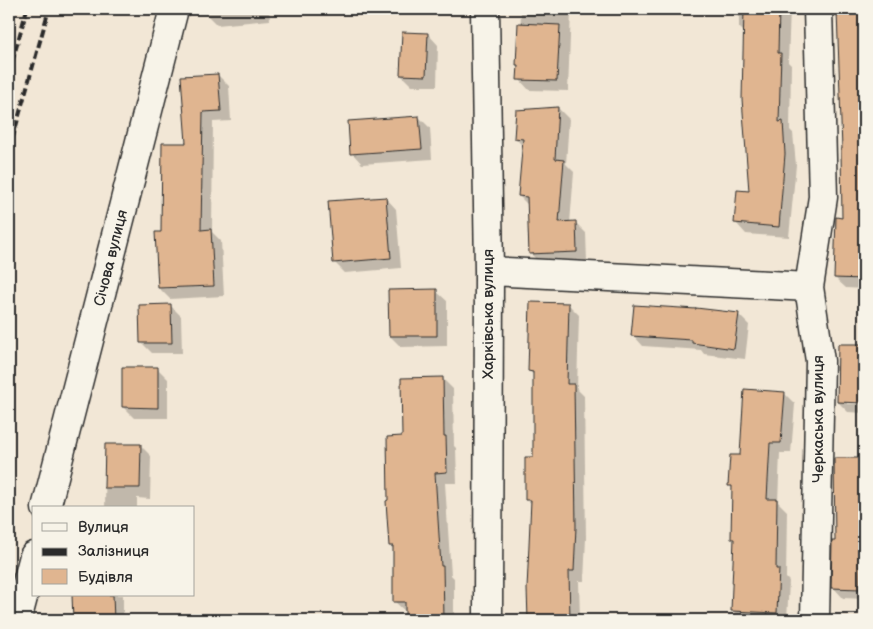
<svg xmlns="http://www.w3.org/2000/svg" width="873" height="629" font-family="'Balsamiq Sans',sans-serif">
<rect width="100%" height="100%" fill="#f2e7d6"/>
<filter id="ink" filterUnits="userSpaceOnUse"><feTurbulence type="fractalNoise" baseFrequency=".02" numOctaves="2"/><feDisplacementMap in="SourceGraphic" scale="10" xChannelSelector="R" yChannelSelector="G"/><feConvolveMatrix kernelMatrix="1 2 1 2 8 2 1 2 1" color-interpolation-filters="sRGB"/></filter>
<g filter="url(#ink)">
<!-- shadow -->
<path fill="#0003" d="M206,9H269L270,20L217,25L207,15Z
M521,9H574V10H571L568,91L529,90L519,79Z
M739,9H790L788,62L791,65L790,130L793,133L796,165L789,237L746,234L736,223L750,193L745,33L739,27Z
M838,9H864V289L846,288L835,278L843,219V150Z
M428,34L438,45L437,86H412L401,75Z
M218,75L229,86L231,121L213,122L212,232L221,241L224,296L170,299L159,288L162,233L187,144Z
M558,108L569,119L566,164L574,172L570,223L575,222L586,233L587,262L541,264L530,253L528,205L519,196L523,146L515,138L517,111Z
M419,117L430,128L432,159L362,164L352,153Z
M386,198L396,209L401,268L345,273L334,262Z
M436,291L447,301V346L401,347L390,336Z
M568,304L579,315L577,389L584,396L586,538L584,581H579L580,620H529L528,589L532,504L526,499L534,458V375L529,371Z
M170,305L181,316L182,353H152L141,342Z
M738,314L749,325L745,359L704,354L701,350L643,346L633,335Z
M839,345L864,346V402L847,401V404H864V413L848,412L838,402Z
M157,368L168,379V418H134L123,407Z
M442,378L453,389L454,446L456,448L457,483H445L451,575L454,578V620H406V612L395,602V550L390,546V502L403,438Z
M784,393L795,404L791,453H780L778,502L787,511L786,578L789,581L787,620H742L732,610L735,540L733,538V489L730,485L741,457Z
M106,445H140L151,456L150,499L137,498V508H105Z
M836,459H864V599L843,598L833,587L836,542Z
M74,595H123V620H74Z"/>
<!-- building -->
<path fill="#e0b590" stroke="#2b2b2b" d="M744,9H779L778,53H781L779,122L783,121L785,154L779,227L734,223L737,190L749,191L742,99Z
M837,12H864V279L834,278L836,217L842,218L841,149H842Z
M518,23L560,25L557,81L517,80L518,65H516Z
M402,32L428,33L426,76L400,75Z
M218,74L221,111L203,112L201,230L211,229L214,286L158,288L155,232H161L162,143H186L181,76Z
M558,107L555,159L564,160L559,222L576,221L577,252L529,254L527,197L518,196L523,139L514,138L516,110Z
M419,116L422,149L350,154L348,121Z
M386,197L391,258L333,263L328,201Z
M437,289V336H389L388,290Z
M530,302L569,303L567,384H574L576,527L574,571H569L570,620H528L527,589L531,500H525V457H533V372L528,371Z
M171,304L172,343H140L139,305Z
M634,305L696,309V308L739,313L734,349L692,343V340L631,336Z
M838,344H864V403L837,402Z
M122,367H158V408L122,407Z
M443,377L444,436H446L447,472L435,473L441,566H443L444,620H405V602H393V546H389L386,501L388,500L387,437L402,436L401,378Z
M744,389L785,392L781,443H770L767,499H777L776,569H779L777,613L731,611L734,539H731L732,486H728L730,455H740Z
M105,444H141L140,488H104Z
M834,458H864V513H862L860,589L831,588L832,541H835Z
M72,595H113L114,620H73Z"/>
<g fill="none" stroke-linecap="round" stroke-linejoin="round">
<!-- street casing -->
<g stroke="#2b2b2b" stroke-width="31">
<path id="street" d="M485,9L489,271L488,620
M489,271L809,287
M46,508L174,9
M17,620L34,556
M815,620L820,361L809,287L823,197L818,9"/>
</g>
<!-- street -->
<use href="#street" stroke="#f7f3e8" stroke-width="28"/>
<!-- rail -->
<path stroke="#2b2b2b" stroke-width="4" stroke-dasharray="8 4" stroke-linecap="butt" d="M9,73L27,9
M9,151L49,9"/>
</g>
</g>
<g text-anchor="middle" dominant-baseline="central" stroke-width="5" stroke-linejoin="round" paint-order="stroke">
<!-- street labels -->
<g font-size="15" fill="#2b2b2b" stroke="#f7f3e8">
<text transform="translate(111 258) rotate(-76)">Січова вулиця</text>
<text transform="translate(488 314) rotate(-90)">Харківська вулиця</text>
<text transform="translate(818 419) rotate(-90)">Черкаська вулиця</text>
</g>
</g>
<!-- margin -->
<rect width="873" height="629" fill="none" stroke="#f7f3e8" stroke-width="30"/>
<rect x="15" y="15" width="843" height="599" fill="none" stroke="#2b2b2b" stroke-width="2" filter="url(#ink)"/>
<!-- legend -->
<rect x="32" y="506" width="162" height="90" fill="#f7f3e8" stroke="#a5a39c"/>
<rect x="42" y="523" width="25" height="8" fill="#f7f3e8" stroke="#a5a39c"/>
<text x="78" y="532" font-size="15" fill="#2b2b2b">Вулиця</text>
<rect x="42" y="548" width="25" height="8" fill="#2b2b2b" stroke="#a5a39c"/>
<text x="78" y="556" font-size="15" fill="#2b2b2b">Залізниця</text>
<rect x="42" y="569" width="25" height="15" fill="#e0b590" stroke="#a5a39c"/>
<text x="78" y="582" font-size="15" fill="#2b2b2b">Будівля</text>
</svg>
